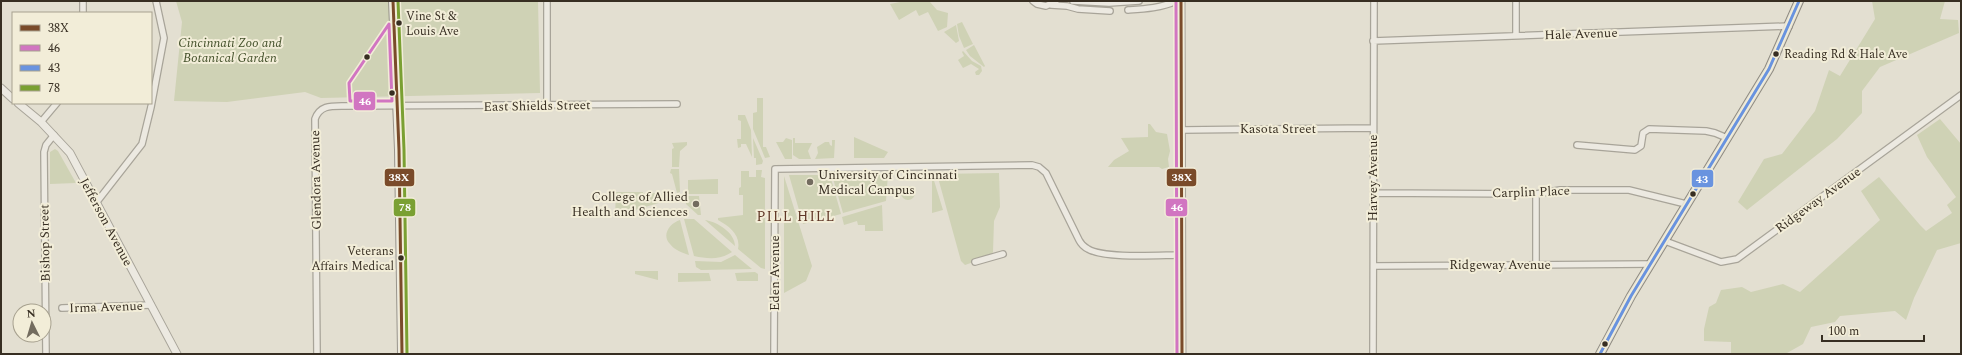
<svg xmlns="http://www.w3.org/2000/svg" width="1962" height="355" font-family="Spectral,serif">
<rect width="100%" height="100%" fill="#e3dfd1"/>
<!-- green -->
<path fill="#cfd2b5" d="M176,1H538L540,93L321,98L305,92L227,102L174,101L182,22Z
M1872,1H1945L1940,19L1958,20L1959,33L1880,67L1862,91V113L1837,139L1747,210L1738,202L1764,159L1782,154L1815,111L1829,70L1840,76L1875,19Z
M900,2H930L937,10L948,13L947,27L938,31L928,12L919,16L916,10L899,20L890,4Z
M962,22L973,44L964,48L959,36L957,24Z
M956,25L959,41L956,43L944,32Z
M974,45L985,66L984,67L970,56L966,50Z
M963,51L972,61L981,66L982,71L979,75H976L975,72L979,69L971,64L963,68L958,60L964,56L962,52Z
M757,98H763V147H766L770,157L765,158L753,129V113L757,112Z
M738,115H745L751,130L752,157L746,144H741V147L738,148L737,139H741V121L738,120Z
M1940,119L1961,144V243L1937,250L1914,298L1906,320L1895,311L1840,316L1835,322L1811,327L1803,344L1787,353L1731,354V342L1704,341V329L1709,307L1716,303L1721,290L1742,287L1751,292L1783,284L1800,292L1880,220L1861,191L1879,177L1920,225L1926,231L1952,213L1947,205L1956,197L1927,157L1917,135Z
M1148,124H1150L1156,132L1167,134L1170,151L1168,159L1169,167L1162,169L1159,167H1108L1114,160L1129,151L1121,138L1148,137Z
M854,137L888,152L884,158H854Z
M753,138L763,161L762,164L756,165V158H754Z
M786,138L792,140V159H785L776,142H783Z
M793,138H795V143H812L808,151L811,159H799L793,155Z
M832,140H835L834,158L815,159L818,153L817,147L825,142H829L830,145L832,146Z
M687,142V145L680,151L679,167H672V149L674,148L672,143Z
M55,149L58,151L76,183L50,184V152Z
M671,169H679L680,192L677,193L672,174L670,173Z
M756,170H762L761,177L765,178V269L761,268L738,249C741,235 729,226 718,220V218L743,215V195H739V188L741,187V171H749V177H756Z
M999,173L1000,207L994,221L993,252L991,256L965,265L961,261L937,174Z
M888,174L886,201L843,213L832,175Z
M932,174L943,210L932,213Z
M789,175H830L841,214L803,224Z
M784,176L812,266L806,281L784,293Z
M718,179V194H688V180Z
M901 193a7 7 0 1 1 14 0a7 7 0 1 1-14 0Z
M616,192H643V193H660L661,195L671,192L672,199L615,216Z
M685,196H699L701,215H698L686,204Z
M882,205L883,231H865V225H858L857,221L844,225L842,217Z
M684,219H694L732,252C720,260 708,259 694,256Z
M680,220L689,255C683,253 674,250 670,244C661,235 670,223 680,220Z
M705,220C718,222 735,233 735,246Z
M735,255L752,269L701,270L696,267L695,261L721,262Z
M635,271H658V280L635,274Z
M755,272L758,274V281H737L735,273Z
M678,273H709L711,281L678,282Z"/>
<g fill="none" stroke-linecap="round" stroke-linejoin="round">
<!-- minor casing -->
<g stroke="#a8a499" stroke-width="8">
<path id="minor" d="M547,1V106
M1033,1L1037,4L1046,6L1056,1
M1073,1L1109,3L1139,1
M1516,1V36
M1051,5L1067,6L1078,9L1110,11
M1128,10C1143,9 1162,8 1176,1
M83,13V1
M1373,41L1789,26
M41,122L57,103
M1182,130L1373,128
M1577,145L1635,150L1641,146L1643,133L1649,129L1706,131L1715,133L1727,138
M1374,193L1536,194L1560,190H1629L1686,204
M96,203L142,144L151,107L164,38L156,1
M1665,241L1721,262L1737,259L1961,95
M975,262L1003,254
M1536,265V194
M1374,266L1650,264
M62,308L151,305
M46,354L44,152L46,145L54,135
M317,354L315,119C320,105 331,106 345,106L677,104
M774,354L775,169L1032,165L1039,167L1046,173L1079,240C1081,244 1084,247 1088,249C1105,259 1160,255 1182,255
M1373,354L1374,1"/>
</g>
<!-- tertiary casing -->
<g stroke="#a8a499" stroke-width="9">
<path id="tertiary" d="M1181,1L1182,354
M1,88L13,99
M18,103L41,122L70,153L177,354"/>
</g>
<!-- secondary casing -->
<g stroke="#98948a" stroke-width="10">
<path id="secondary" d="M393,1L399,150L402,354"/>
</g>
<!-- primary casing -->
<g stroke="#8e8a80" stroke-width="10">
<path id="primary" d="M1600,354L1631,296L1769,69L1799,1"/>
</g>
<!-- minor -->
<use href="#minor" stroke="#ece9e1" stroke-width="5.5"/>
<!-- tertiary -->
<use href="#tertiary" stroke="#ece9e1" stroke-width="7"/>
<!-- secondary -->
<use href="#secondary" stroke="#ece9e1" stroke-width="8"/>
<!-- primary -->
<use href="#primary" stroke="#e3e0d4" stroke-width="8"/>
<!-- bus-1 casing -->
<g stroke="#f2edd8" stroke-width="6">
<path id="bus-1" d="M393,1L399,150L402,354
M1181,1L1182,354"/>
</g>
<!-- bus-2 casing -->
<g stroke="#f2edd8" stroke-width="6">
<path id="bus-2" d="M1176,1L1177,354
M389,24L392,101H350L349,83Z"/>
</g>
<!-- bus-3 casing -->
<g stroke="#f2edd8" stroke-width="6">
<path id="bus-3" d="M1600,354L1631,296L1769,69L1799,1"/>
</g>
<!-- bus-4 casing -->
<g stroke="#f2edd8" stroke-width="6">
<path id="bus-4" d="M398,1L404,150L407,354"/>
</g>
<!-- bus-1 -->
<use href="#bus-1" stroke="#7a4b2a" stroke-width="3"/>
<!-- bus-2 -->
<use href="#bus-2" stroke="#d175c1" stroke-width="3"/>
<!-- bus-3 -->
<use href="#bus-3" stroke="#6993df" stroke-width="3"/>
<!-- bus-4 -->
<use href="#bus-4" stroke="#7aa032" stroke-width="3"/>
</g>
<!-- markers -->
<g fill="#372e22" stroke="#f2edd8" stroke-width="1.5">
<circle cx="399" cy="23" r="3.5"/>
<circle cx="1776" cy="54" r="3.5"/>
<circle cx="367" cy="57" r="3.5"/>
<circle cx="392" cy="93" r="3.5"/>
<circle cx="1693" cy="194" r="3.5"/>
<circle cx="401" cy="258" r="3.5"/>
<circle cx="1605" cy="344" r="3.5"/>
</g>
<g fill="#736c5f" stroke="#f2edd8" stroke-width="1.5">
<circle cx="810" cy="182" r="4"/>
<circle cx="696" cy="204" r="4"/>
</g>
<g text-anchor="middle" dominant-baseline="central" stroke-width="4" stroke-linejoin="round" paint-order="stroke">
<!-- bus labels -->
<g font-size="12" fill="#372e22" stroke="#f2edd8" text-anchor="start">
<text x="406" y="16">Vine St &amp;<tspan x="406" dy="15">Louis Ave</tspan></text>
<text x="1784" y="54">Reading Rd &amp; Hale Ave</text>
<text x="394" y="251" text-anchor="end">Veterans<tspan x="394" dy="15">Affairs Medical</tspan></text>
</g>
<!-- street labels -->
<g font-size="13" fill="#372e22" stroke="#f2edd8">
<text transform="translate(1581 34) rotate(-2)">Hale Avenue</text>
<text transform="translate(537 106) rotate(-1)">East Shields Street</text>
<text x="1278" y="129">Kasota Street</text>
<text transform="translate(1373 178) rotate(-90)">Harvey Avenue</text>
<text transform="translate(316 180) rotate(-91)">Glendora Avenue</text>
<text transform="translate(1531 192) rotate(-2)">Carplin Place</text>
<text transform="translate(1818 200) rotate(-36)">Ridgeway Avenue</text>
<text transform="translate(106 222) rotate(62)">Jefferson Avenue</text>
<text transform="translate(45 243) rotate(-91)">Bishop Street</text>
<text x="1500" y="265">Ridgeway Avenue</text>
<text transform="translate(775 273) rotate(-90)">Eden Avenue</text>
<text transform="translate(106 307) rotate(-2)">Irma Avenue</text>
</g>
<!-- park labels -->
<g font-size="13" font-style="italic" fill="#44512b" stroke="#f2edd8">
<text x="230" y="43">Cincinnati Zoo and<tspan x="230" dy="15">Botanical Garden</tspan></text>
</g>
<!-- poi labels -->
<g font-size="13" fill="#372e22" stroke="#f2edd8" text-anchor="start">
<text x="818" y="175">University of Cincinnati<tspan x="818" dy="15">Medical Campus</tspan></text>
<text x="688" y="197" text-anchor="end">College of Allied<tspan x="688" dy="15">Health and Sciences</tspan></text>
</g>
<!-- neighbourhood labels -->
<g font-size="14" letter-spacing="1" fill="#5f3626" stroke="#f2edd8">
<text x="796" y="216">PILL HILL</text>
</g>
</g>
<g stroke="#f2edd8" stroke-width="1.5">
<rect x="353" y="91" width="23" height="20" rx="4" fill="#d175c1"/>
<rect x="384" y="168" width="31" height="19" rx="4" fill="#7a4b2a"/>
<rect x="1166" y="168" width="31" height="19" rx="4" fill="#7a4b2a"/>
<rect x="1691" y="169" width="23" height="19" rx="4" fill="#6993df"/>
<rect x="393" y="198" width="23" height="19" rx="4" fill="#7aa032"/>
<rect x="1165" y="198" width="23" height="19" rx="4" fill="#d175c1"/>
</g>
<g font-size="11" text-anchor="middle" font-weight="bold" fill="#fff">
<text x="365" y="105">46</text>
<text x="399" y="181">38X</text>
<text x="1182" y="181">38X</text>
<text x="1702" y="183">43</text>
<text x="405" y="211">78</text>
<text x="1177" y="211">46</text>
</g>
<!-- border -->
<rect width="1962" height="355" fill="none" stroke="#372e22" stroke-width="4"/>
<!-- legend -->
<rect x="12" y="12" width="140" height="92" fill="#f2edd8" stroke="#a7a18f"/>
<rect x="20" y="25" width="20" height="6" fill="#7a4b2a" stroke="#a7a18f"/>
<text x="48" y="32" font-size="12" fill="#372e22">38X</text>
<rect x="20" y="45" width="20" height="6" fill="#d175c1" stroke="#a7a18f"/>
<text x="48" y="52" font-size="12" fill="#372e22">46</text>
<rect x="20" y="65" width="20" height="6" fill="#6993df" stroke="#a7a18f"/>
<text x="48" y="72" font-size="12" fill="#372e22">43</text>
<rect x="20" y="85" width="20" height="6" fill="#7aa032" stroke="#a7a18f"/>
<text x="48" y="92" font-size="12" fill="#372e22">78</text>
<!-- north arrow -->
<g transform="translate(32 323) rotate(355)"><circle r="19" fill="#f2edd8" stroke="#a7a18f"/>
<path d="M0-3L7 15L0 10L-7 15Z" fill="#736c5f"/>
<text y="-6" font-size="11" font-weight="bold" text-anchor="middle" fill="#372e22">N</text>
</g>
<!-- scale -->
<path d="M1822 335v6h102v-6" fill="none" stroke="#372e22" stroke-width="2"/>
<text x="1828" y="335" font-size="12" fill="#372e22" stroke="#f2edd8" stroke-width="3" paint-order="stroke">100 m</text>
</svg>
